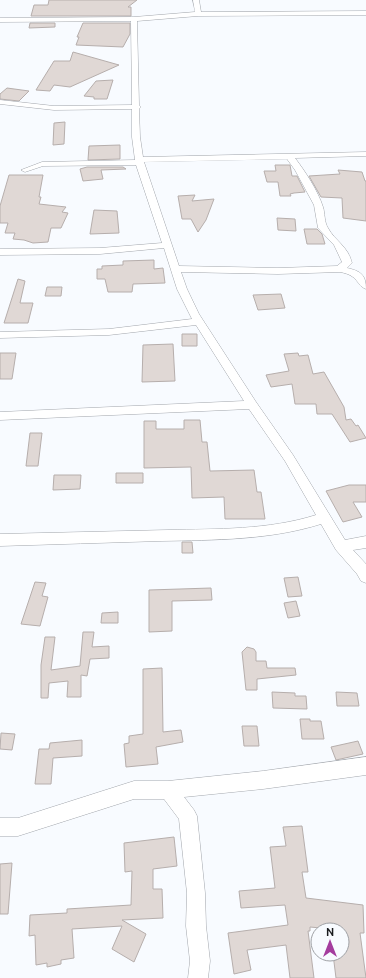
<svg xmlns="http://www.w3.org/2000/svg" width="366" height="978" font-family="Ubuntu,sans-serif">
<rect width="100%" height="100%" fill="#f8fbff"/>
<!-- building -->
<path fill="#e0d8d5" stroke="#b6aeac" d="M49,0H137L128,7H131V16H31L34,5H48Z
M30,23H55V27L29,28Z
M83,23H130V34L123,47L76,45L79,37H77Z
M73,52L119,65L70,87L54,85L50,91L36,90L54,61H70Z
M113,80L107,99H94V97L84,96L96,81Z
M7,88L29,91L19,101L0,99V94Z
M65,122L64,144L53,145L54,123Z
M120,145V159L88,160L89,146Z
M275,165H290L292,176H297L305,192L294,193L290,194L291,196H280L278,182H267L264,171H276Z
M87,167H123L126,169L101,170L103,179L83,181L80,169Z
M338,170L362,172L365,181H366V221L343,218L342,198L321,197L309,176L340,174Z
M9,175H43L39,197H41L39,204L66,207L62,212L68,213L61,228H51L48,242L33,243L24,240L13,239L15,233H5L8,223H0V206Z
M195,195L192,201L214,199L206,220L198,232L191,219H182L178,196Z
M94,210L117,211L119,233L90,234Z
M277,218L295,219L296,231L278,230Z
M304,229H317L322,234L325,244H307Z
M154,260V269L163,268L165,283L133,284L132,292H108L105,279H97V269H102V266L123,265V261Z
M18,279L25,281L20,303H33L28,323H4Z
M47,287H62L61,296H45Z
M281,294L285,308L258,310L253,295Z
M182,334H197V346H182Z
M173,344L175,381L142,382L143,345Z
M0,353H16L12,379H0Z
M298,353L299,356L308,355L313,374L324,372L344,407L346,420L351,419L356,426L358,425L366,438L350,442L332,414H317L316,404H295L292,384L271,387L266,375L289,371L284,354Z
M184,420H200L202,442H207L210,471L254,470L257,492H261L265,519H225L224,497L192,498L191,467L144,468V421H156V429H184Z
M30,433H42L38,466H26Z
M116,473H143V483H116Z
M54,475H81L80,489L53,490Z
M349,485H366V502H353L362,517L343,522L326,491Z
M182,542H192L193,553H182Z
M298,577L302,596L288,597L284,578Z
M35,582L46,583L42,596L48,597L40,626L21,624Z
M211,588L212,600L172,601V631L149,632V590Z
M296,601L300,616L288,618L284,603Z
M118,612V623H101L102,613Z
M83,632H94L92,647L109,646V658L90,659L87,676L81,675V697H67L68,681L49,683L48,698H41V665L45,637H55L51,670L80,666Z
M247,647L254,649L256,652V661H266L267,668H295L296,675L257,679V690H246L242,652Z
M162,668L163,732L181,730L183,742L156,747L158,764L126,767L124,744L129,743V736L143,734V669Z
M272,692L295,693V696H306L307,709L273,708Z
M336,692L357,693L359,706H337Z
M300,719H310V721H321L324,739H302Z
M242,726H257L259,746H244Z
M1,733L15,734L12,750L0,749Z
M82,740V756L53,758L51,784H35L39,749H49L50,743Z
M358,741L363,754L336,760L331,747Z
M302,826L308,872H302L306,898L363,905L364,933H360L366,978H336L333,954H342V930L310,927V931H308L314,978H290L286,945L247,950L251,970L234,974L228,933L288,925L285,905L241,908L239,891L275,888L270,847L286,846L283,827Z
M174,837L177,866L153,869V889H162L163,918L122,920L146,934L134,962L112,949L122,926L72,929L74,958L61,960V964L47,967V963L36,965L35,935L29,936L30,915L67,913V909L131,905L132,871L125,872L124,843Z
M12,863L8,914H0V864Z"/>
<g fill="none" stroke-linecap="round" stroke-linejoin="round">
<!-- street casing -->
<g stroke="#a2a6ac" stroke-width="1">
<path id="street" d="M193,0H199L201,12L366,11V15L198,16L137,21L139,105L141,107L139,109L140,137L143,157L366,152V156L295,158C305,171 318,191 323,207C325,213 324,222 328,228C335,241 348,246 352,263L347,268C361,271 366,275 366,289C360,287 358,281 353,277C349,274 345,273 340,272L278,274L181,272L187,289L199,314L256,402L293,455L345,540L366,536V548L353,550L366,564V583L361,581L357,574L336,550L321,524C270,540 215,540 161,541C107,543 54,544 0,546V534C56,533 112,531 168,530C216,529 269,530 316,515L285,461L249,409L0,420V412L244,401L196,325L109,335L0,338V332L109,329L192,319L177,289L164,248L100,254L0,255V249L100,248L162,243L136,165L43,166L25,172L21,170L42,162L135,160L132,137V109L54,110L0,104V100L54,106L132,105L131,21L0,22V18L134,17L195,12ZM287,159L295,170L314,205L318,228L334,245L342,262L337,266L278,268L179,266L144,162Z
M366,757V775L263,789L184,797L194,810L197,816L205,893L206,926L210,961L208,978H188L190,961L186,926L187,893L179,819L164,799H134L18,836H0V818H18L134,781H168L263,771Z"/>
</g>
<!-- street -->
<use href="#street" fill="#fff" fill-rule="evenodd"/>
</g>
<!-- north arrow -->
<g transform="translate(330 942)"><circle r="19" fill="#f8fbff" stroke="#9fa1a5"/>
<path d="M0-3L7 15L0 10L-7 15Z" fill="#a43c9e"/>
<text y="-6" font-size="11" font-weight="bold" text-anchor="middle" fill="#1a1b1e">N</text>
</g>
</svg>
